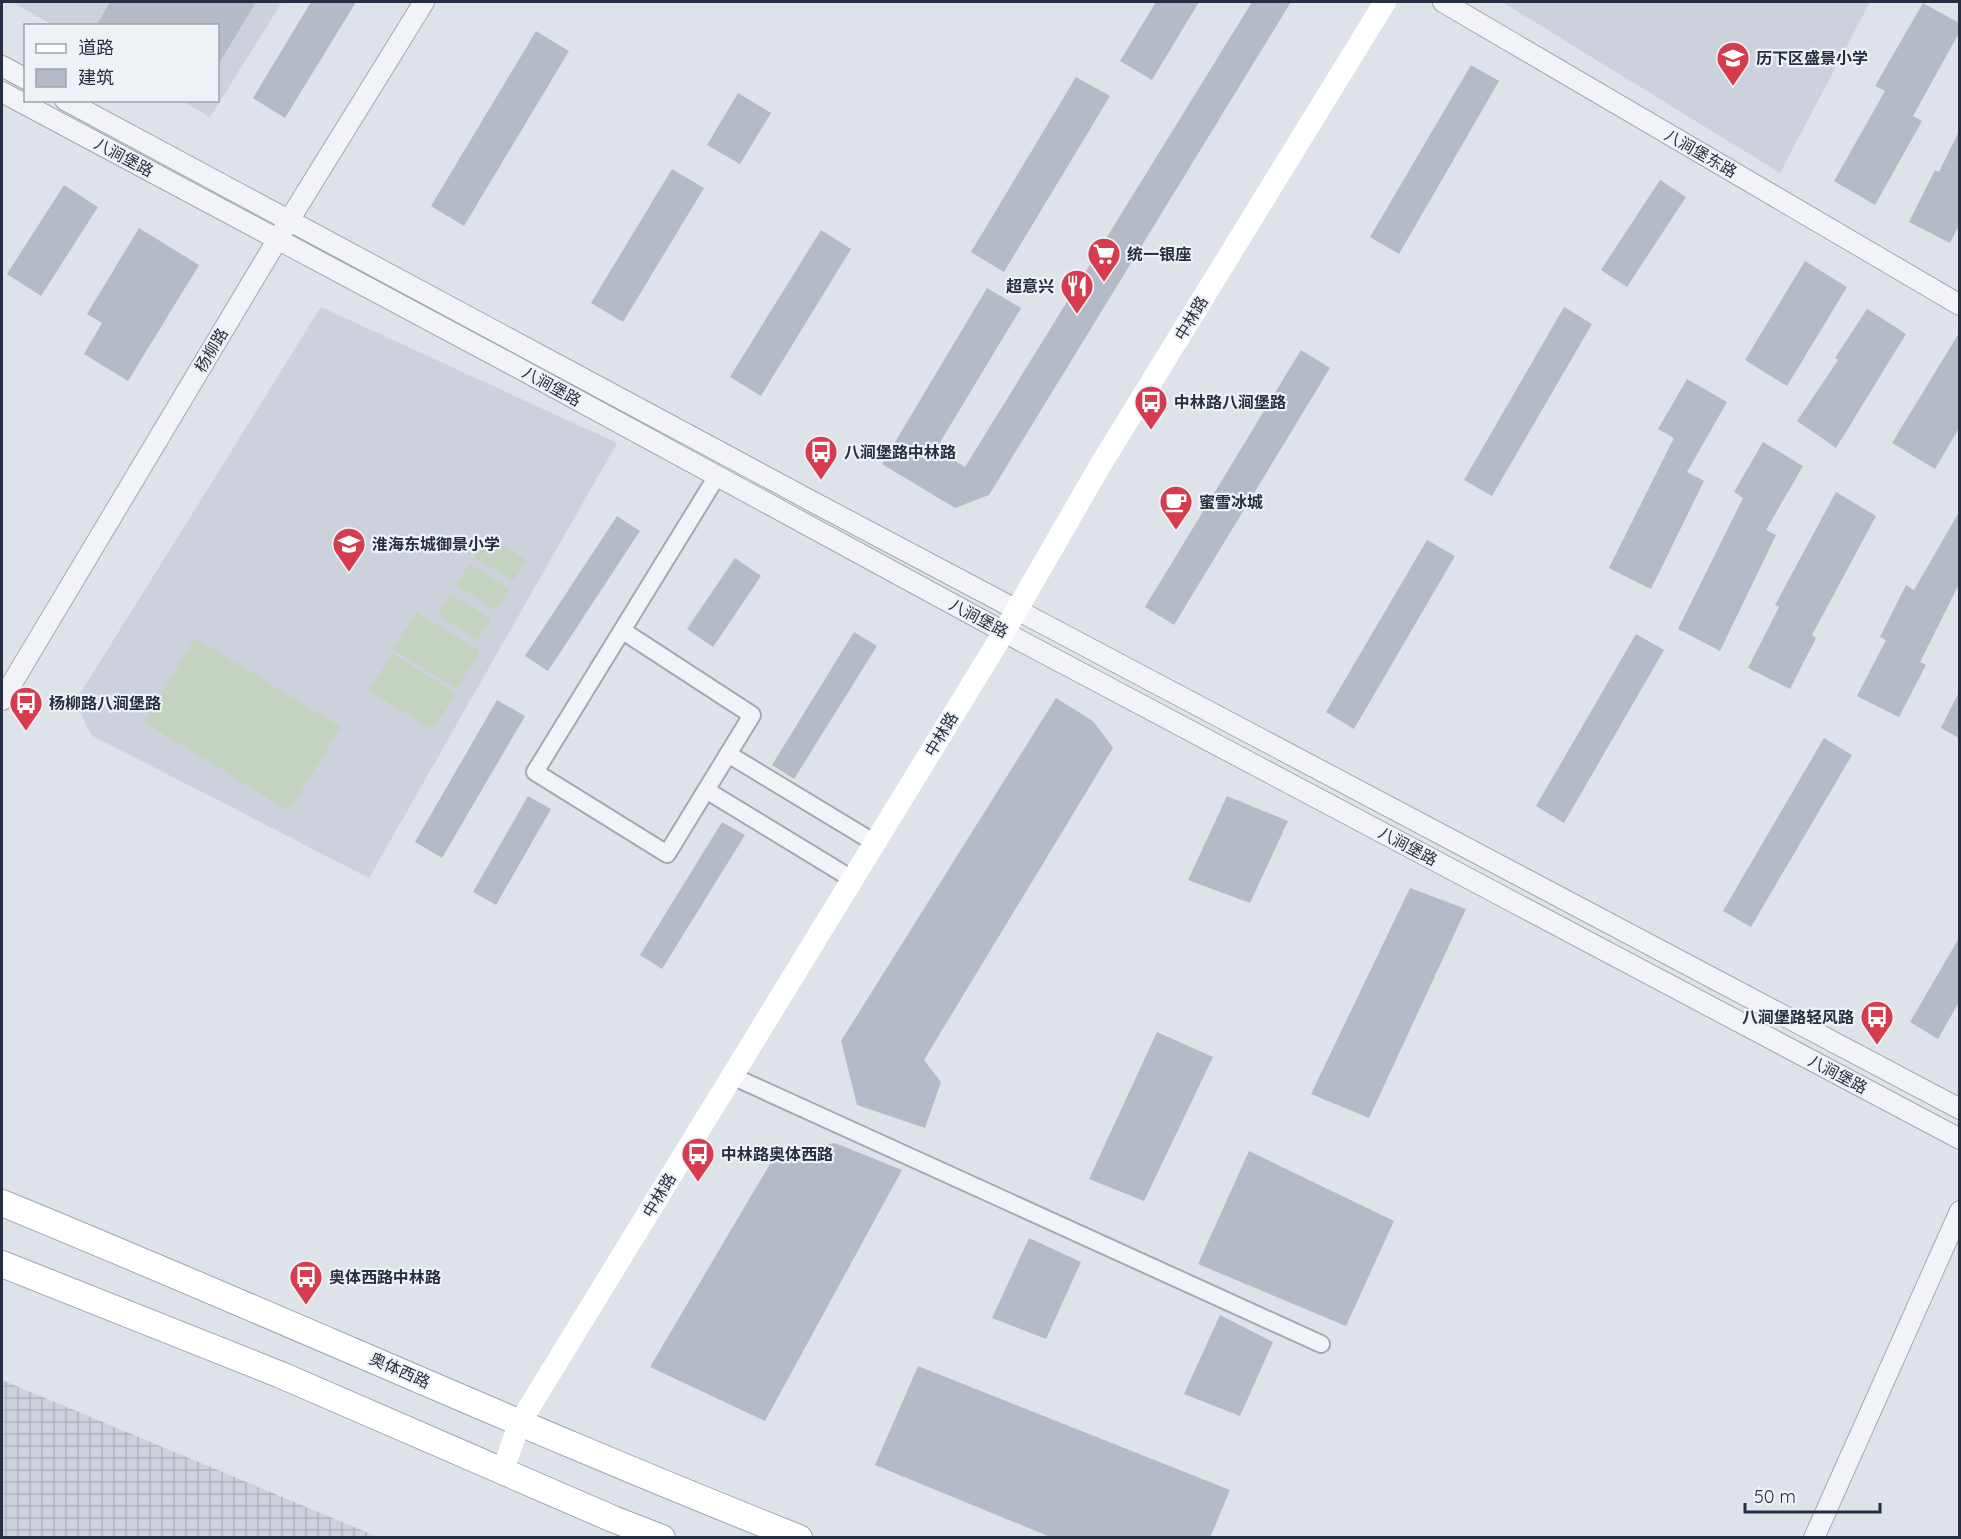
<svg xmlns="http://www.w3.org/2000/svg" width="1961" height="1539" font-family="Quicksand,'Noto Sans SC',sans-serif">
<defs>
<pattern id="industrial-grid" width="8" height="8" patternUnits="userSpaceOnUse" patternTransform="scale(1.5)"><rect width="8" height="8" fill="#ccd1db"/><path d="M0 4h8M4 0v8" fill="none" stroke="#afb4bd"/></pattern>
</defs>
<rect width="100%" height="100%" fill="#dee2e9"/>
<!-- built -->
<path fill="#ccd1db" d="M12,2H282L210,117L182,101L218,100V26L53,25Z
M1502,2H1870L1780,173Z
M321,307L617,443L369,878L91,735L75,702Z"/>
<!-- industrial -->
<path fill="url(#industrial-grid)" d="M2,1380L378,1537H2Z"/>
<!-- pitch -->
<path fill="#c4d3bf" d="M486,535L526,560L513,581L473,557Z
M469,564L509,589L496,610L456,585Z
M451,594L491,619L478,640L438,615Z
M416,612L480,651L457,689L393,650Z
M195,638L341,727L289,811L144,722Z
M392,653L456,693L433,730L369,691Z"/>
<!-- building -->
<path fill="#b5bbc6" d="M110,2H256L218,65V26H96Z
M311,2H356L285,118L253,98Z
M1156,2H1199L1152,80L1120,61Z
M1252,2H1291L989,495L955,508L882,464L987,288L1021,308L936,449L965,467Z
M1923,3L1959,23V33L1913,116L1922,121L1875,205L1834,181L1885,91L1875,86Z
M536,31L569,51L464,226L431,206Z
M1471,65L1499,81L1399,254L1370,237Z
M1076,77L1110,96L1004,272L971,252Z
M738,93L771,113L740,164L707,145Z
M1959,131V225L1950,243L1909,222L1935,170L1939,172Z
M672,169L704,188L623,322L591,303Z
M1660,180L1686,197L1627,287L1601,270Z
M64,185L98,207L41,296L7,274Z
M139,228L199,265L128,381L84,354L102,323L87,314Z
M821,230L851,249L761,396L730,377Z
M1805,261L1847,287L1787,386L1745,360Z
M1564,307L1592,324L1492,496L1464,480Z
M1867,309L1906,334L1836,448L1797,421L1838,360L1835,358Z
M1959,333V428L1935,469L1892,443Z
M1301,350L1330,368L1174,625L1145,607Z
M1687,379L1727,402L1687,472L1704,481L1651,589L1609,568L1674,438L1658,429Z
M1763,442L1803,466L1766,530L1776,535L1720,651L1678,629L1743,498L1734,492Z
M1836,492L1876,516L1812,635L1816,638L1790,689L1748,668L1779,607L1775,605Z
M1959,512V584L1920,662L1926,665L1899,717L1857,696L1886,640L1880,637L1906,585L1914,590Z
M617,516L640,531L548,671L525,656Z
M1427,540L1455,556L1354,729L1326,712Z
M735,558L761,576L713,647L687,629Z
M854,632L877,646L794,779L772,765Z
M1636,634L1664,650L1564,823L1536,806Z
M1959,692V738L1941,728Z
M1056,698L1093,721L1113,748L924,1060L941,1082L925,1128L857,1105L841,1041Z
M497,700L525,716L442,858L415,842Z
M1824,738L1852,755L1751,927L1723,911Z
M528,796L551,809L496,905L473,892Z
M1227,796L1288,821L1250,903L1188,880Z
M722,822L745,835L662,969L640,955Z
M1410,888L1466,909L1369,1118L1311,1094Z
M1959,938V1002L1938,1039L1910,1022Z
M1157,1032L1213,1057L1144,1201L1089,1179Z
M835,1143L902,1170L765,1421L650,1367L777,1152Z
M1249,1151L1394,1221L1346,1326L1198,1264Z
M1029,1238L1081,1262L1046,1339L992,1318Z
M1220,1315L1273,1342L1240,1416L1184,1394Z
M918,1366L1230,1490L1210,1538H1053L875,1465Z"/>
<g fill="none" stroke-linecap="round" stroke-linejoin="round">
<!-- minor casing -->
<g stroke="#a3a9b3" stroke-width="20">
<path id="minor" d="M623,631L752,715L667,854L535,772L717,476
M728,754L875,843
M706,790L852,879
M732,1076L1321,1344"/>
</g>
<!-- tertiary casing -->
<g stroke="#a3a9b3" stroke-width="22">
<path id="tertiary" d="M1443,2L1960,305
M2,66L26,79
M2,92L524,371L1004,632L1960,1139
M65,100L815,503L1960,1109
M2,700L288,222L424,2
M1814,1538L1960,1211"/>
</g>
<!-- primary casing -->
<g stroke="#9da6b5" stroke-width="28">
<path id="primary" d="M2,1203C269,1312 531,1432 799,1538
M2,1264L281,1375L613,1519L662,1538"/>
</g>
<!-- minor -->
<use href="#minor" stroke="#f1f3f7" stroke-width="16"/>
<!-- tertiary -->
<use href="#tertiary" stroke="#f1f3f7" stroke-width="20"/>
<!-- secondary -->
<path stroke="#fff" stroke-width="22" d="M503,1470L519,1424L1004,632L1101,464L1385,2"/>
<!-- primary -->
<use href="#primary" stroke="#fff" stroke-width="26"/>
</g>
<!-- icons -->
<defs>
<g id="school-pin" transform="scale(1.725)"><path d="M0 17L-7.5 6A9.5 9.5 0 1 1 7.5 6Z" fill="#d63b4e" stroke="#eef1f6"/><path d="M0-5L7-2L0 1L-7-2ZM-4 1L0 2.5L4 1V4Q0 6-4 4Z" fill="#fff"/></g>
<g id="supermarket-pin" transform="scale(1.725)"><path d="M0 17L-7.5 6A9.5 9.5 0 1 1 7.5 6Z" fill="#d63b4e" stroke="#eef1f6"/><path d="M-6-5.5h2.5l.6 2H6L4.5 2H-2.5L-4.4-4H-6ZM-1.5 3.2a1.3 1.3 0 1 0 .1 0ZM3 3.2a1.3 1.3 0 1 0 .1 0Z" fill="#fff"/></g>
<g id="restaurant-pin" transform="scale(1.725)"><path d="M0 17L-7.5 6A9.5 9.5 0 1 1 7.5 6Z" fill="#d63b4e" stroke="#eef1f6"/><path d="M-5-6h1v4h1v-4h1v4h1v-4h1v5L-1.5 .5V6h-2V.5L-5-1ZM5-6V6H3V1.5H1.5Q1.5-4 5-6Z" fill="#fff"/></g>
<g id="bus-pin" transform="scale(1.725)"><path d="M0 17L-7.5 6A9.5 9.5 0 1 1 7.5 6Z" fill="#d63b4e" stroke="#eef1f6"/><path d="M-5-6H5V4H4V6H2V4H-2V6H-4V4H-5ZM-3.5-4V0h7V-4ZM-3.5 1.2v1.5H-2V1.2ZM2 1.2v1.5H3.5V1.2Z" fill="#fff"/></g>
<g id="cafe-pin" transform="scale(1.725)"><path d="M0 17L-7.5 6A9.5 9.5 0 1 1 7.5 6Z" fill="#d63b4e" stroke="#eef1f6"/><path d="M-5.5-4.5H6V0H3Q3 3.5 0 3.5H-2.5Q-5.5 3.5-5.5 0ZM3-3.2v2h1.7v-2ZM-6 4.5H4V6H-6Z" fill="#fff"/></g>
</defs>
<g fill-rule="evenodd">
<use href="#school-pin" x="1733" y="58"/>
<use href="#supermarket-pin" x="1104" y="254"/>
<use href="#restaurant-pin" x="1077" y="286"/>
<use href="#bus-pin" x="1151" y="402"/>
<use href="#bus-pin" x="821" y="452"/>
<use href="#cafe-pin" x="1176" y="502"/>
<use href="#school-pin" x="349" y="544"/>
<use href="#bus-pin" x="26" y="703"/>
<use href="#bus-pin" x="1877" y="1017"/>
<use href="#bus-pin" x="698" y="1154"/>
<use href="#bus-pin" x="306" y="1277"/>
</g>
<g text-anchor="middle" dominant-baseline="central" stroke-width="4.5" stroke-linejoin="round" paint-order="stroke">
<!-- poi labels -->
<g font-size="16" font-weight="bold" fill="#262f41" stroke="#eef1f6" text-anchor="start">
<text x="1756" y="58">历下区盛景小学</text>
<text x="1127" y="254">统一银座</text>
<text x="1054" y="286" text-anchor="end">超意兴</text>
<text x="1174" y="402">中林路八涧堡路</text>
<text x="844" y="452">八涧堡路中林路</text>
<text x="1199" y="502">蜜雪冰城</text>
<text x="372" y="544">淮海东城御景小学</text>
<text x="49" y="703">杨柳路八涧堡路</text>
<text x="1854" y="1017" text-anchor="end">八涧堡路轻风路</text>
<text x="721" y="1154">中林路奥体西路</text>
<text x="329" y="1277">奥体西路中林路</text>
</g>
<!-- street labels -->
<g font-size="16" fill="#262f41" stroke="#eef1f6">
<text transform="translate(1701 153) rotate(30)">八涧堡东路</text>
<text transform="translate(124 157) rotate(28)">八涧堡路</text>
<text transform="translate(1191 318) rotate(-59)">中林路</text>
<text transform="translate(211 350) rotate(-59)">杨柳路</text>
<text transform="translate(552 386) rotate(29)">八涧堡路</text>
<text transform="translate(979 618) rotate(28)">八涧堡路</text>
<text transform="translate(941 734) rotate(-59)">中林路</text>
<text transform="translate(1408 846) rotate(28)">八涧堡路</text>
<text transform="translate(1838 1074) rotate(28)">八涧堡路</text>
<text transform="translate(659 1195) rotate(-59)">中林路</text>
<text transform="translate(400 1370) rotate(24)">奥体西路</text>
</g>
</g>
<!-- border -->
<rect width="1961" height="1539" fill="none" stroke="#262f41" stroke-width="6"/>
<!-- legend -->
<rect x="24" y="24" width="195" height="78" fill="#eef1f6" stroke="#9ea3ae" stroke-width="1.5"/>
<rect x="36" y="44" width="30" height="9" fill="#ffffff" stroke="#9ea3ae" stroke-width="1.5"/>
<text x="78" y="54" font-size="18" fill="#262f41">道路</text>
<rect x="36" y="69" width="30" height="18" fill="#b5bbc6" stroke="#9ea3ae" stroke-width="1.5"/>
<text x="78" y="84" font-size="18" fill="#262f41">建筑</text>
<!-- scale -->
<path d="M1745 1503v9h135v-9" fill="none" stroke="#262f41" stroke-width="3"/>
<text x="1754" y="1503" font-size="18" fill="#262f41" stroke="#eef1f6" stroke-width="4.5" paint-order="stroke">50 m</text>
</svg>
